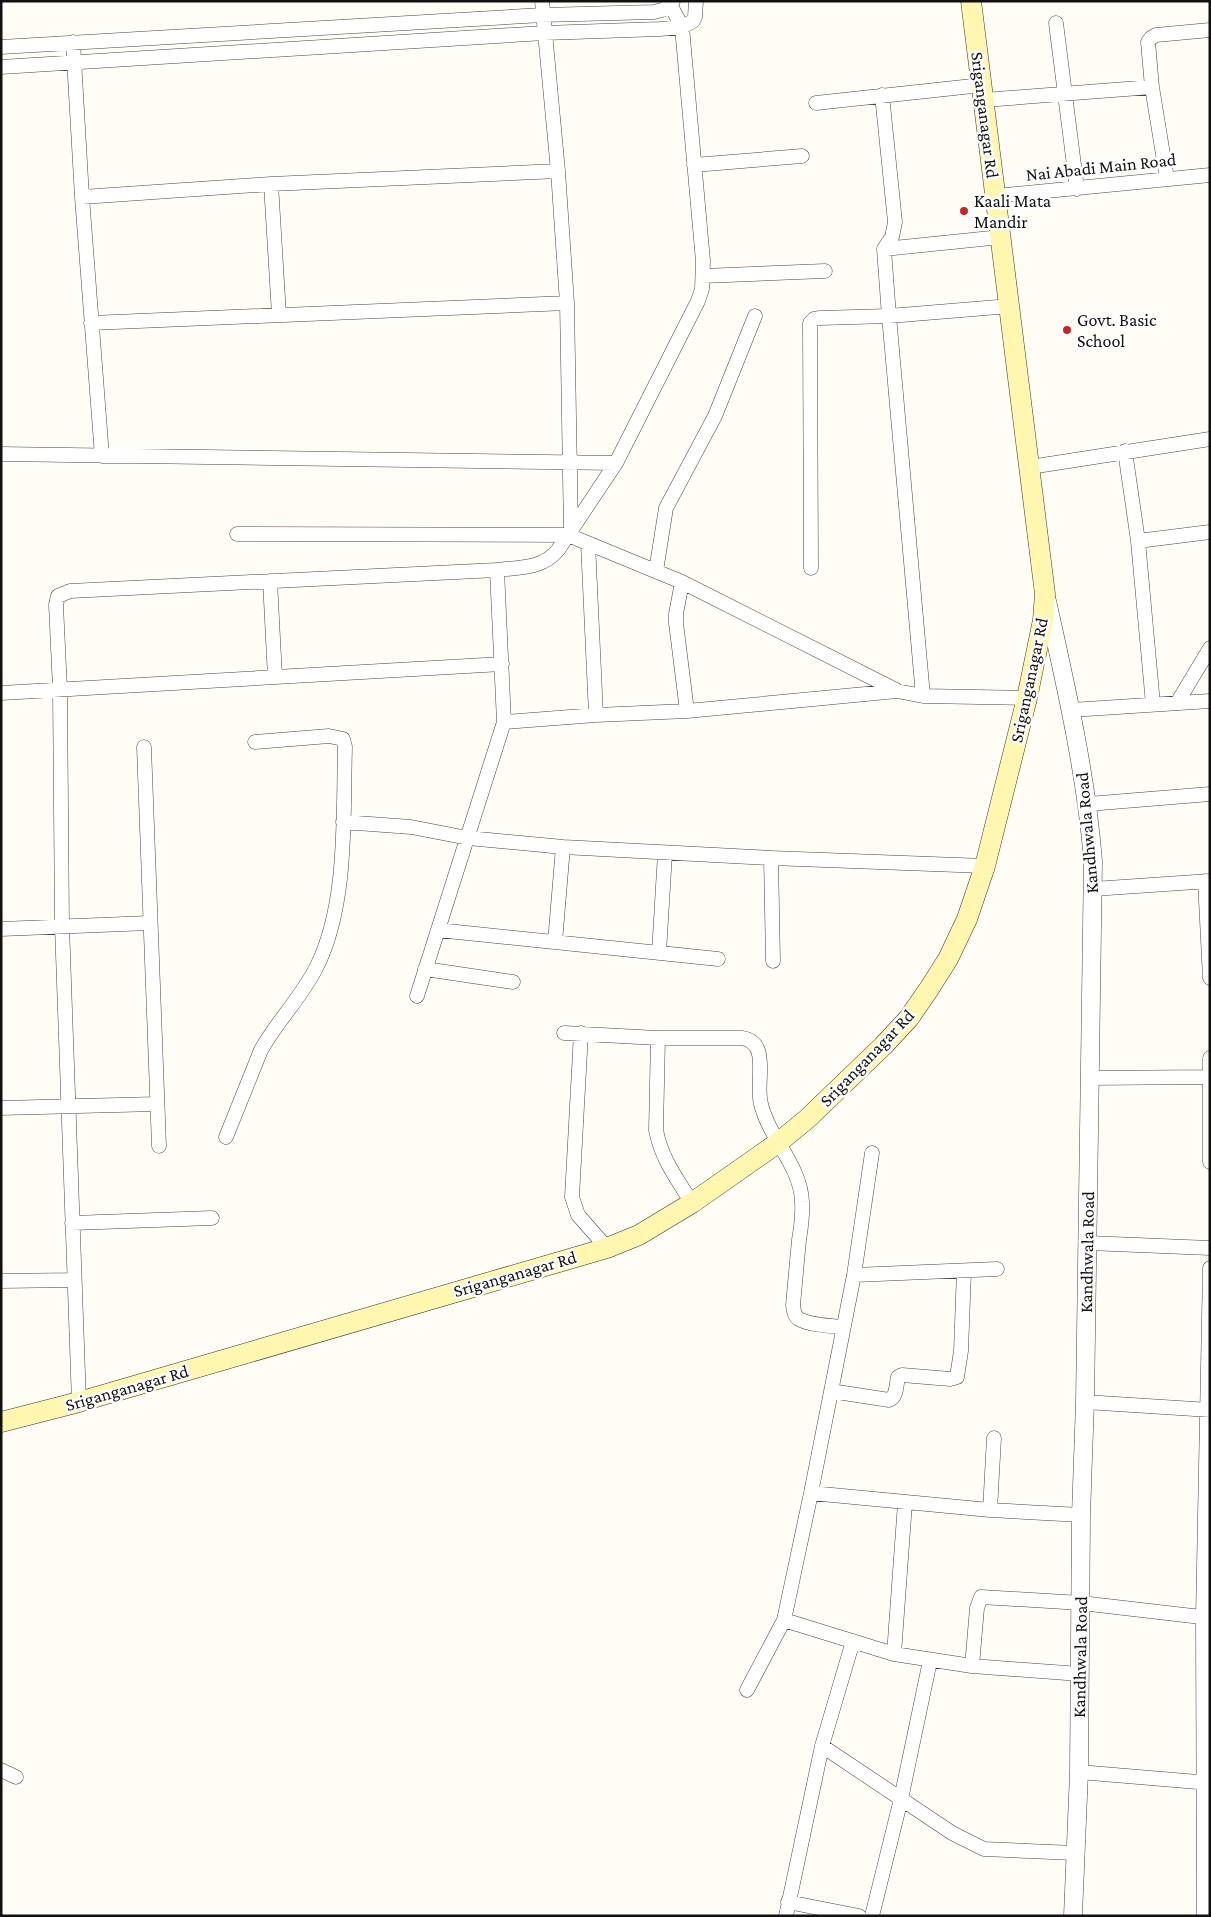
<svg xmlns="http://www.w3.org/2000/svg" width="1211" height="1917" font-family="'Crimson Pro',serif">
<rect width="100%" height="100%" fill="#fffdf5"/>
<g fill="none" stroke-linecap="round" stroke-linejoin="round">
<!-- minor casing -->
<g stroke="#444" stroke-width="15">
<path id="minor" d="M542,1L558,171L567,303L571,531
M1056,23L1077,189
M73,42L82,197L102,456
M1,47L543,15L654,12L662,10L671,6L673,1
M1,67L544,33L660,29L682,27L693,21L695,17L696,1
M882,95L895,222L892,237L884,249L889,316L923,696
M984,100L1152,87
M816,103L982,85
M694,165L802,156
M1167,179L1152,87L1148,42L1151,38L1156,35L1210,30
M271,184L279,315
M995,196L1210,175
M82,197L271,184L558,171
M884,249L1001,237
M703,276L825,271
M91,323L567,303
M1125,451L1138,541L1153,704
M1,454L616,463
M1030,467L1210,439
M237,534L568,535L682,582L896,690
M1138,541L1210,532
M588,543L596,715
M811,568L810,323L814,319L820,318L889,316L1010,306
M656,571L666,508L715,416L755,316
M270,581L275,677
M682,582L676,614V623L687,711
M1,693L502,664
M1177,703L1210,648
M1071,710L1210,701
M504,722L497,570C521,567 542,569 558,550L616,463L698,301L702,289L703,261L682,27L671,6
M144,747L159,1146
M1088,804L1210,794
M343,822L411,827L468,838L563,847L771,858L985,866
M771,858L773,961
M1205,881L1210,978
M1093,889L1210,881
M1,929L149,923
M438,930L718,959
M555,942L563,847
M659,953L665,853
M425,969L513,982
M417,996L504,722L596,715L687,711L897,691L923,696L1027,698
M564,1033L658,1038H742C771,1042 755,1082 761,1104C769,1138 801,1166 802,1202C803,1215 801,1228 799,1240C797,1262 795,1284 793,1305C794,1311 794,1316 799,1319C809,1325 831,1326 843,1327
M581,1033L572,1197L578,1215L607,1248
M658,1038L656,1130C661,1158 677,1179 692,1203
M1210,1058V1162
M1089,1078L1210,1077
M1,1108L157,1104
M226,1137L261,1050C277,1021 301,998 316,968C348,906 343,816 345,747L343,739L329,736L255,742
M72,1223L212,1218
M1088,1243L1210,1248
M854,1275L997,1269
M1,1281L74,1280
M831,1391L889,1400C897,1397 896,1386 898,1377L902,1375L950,1379L957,1377L961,1351L964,1271
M79,1402L62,926L60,689L56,605L58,596L70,591L497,570
M1085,1402L1210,1410
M811,1493L990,1510L1081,1515
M990,1510L994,1438
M784,1620L894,1654L972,1666L1080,1674
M853,1641L822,1746L952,1833L984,1849L1075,1853
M894,1654L905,1503
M972,1666L977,1608L981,1597L1081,1603L1210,1618
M747,1690L784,1620L811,1493L854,1275L872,1153
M1,1770L16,1777
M1079,1772L1210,1783
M788,1902L859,1916
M786,1916L822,1746
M872,1916L901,1799L930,1661
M1204,1916L1203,1617L1210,1268"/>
</g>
<!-- tertiary casing -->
<g stroke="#444" stroke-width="19">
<path id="tertiary" d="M1047,601C1066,687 1086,773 1093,861L1085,1402L1081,1515L1079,1772L1073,1916"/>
</g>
<!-- secondary casing -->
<g stroke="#333" stroke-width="21">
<path id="secondary" d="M1,1422L79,1402L607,1248L639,1235L692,1203L779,1142L807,1119L883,1046L909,1018L929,989L948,959L967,919L985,866L1027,698L1043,620L1045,594L971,1"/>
</g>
<!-- minor -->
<use href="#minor" stroke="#fff" stroke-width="14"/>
<!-- tertiary -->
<use href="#tertiary" stroke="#fff" stroke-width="18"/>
<!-- secondary -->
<use href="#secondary" stroke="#fff6b0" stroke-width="20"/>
</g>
<!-- markers -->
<g fill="#c4262e" stroke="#fff" stroke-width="2">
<circle cx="964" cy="211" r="5"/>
<circle cx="1067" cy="330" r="5"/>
</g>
<g text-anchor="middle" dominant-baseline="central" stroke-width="5" stroke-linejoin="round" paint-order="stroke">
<!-- street labels -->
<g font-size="18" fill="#111" stroke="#fff">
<text transform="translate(985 115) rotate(83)">Sriganganagar Rd</text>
<text transform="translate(1101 167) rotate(-6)">Nai Abadi Main Road</text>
<text transform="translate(1029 680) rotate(-78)">Sriganganagar Rd</text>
<text transform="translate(1087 833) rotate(-95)">Kandhwala Road</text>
<text transform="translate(867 1058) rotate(-46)">Sriganganagar Rd</text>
<text transform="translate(1087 1252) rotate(-89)">Kandhwala Road</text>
<text transform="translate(515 1274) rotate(-16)">Sriganganagar Rd</text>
<text transform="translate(127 1388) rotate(-16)">Sriganganagar Rd</text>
<text transform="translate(1080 1657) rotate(-89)">Kandhwala Road</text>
</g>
<!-- poi labels -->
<g font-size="18" fill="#111" stroke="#fff" text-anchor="start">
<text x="974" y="201">Kaali Mata<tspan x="974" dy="21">Mandir</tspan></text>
<text x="1077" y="320">Govt. Basic<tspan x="1077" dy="21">School</tspan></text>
</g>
</g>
<!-- border -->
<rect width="1211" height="1917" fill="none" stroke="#111111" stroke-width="5"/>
</svg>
